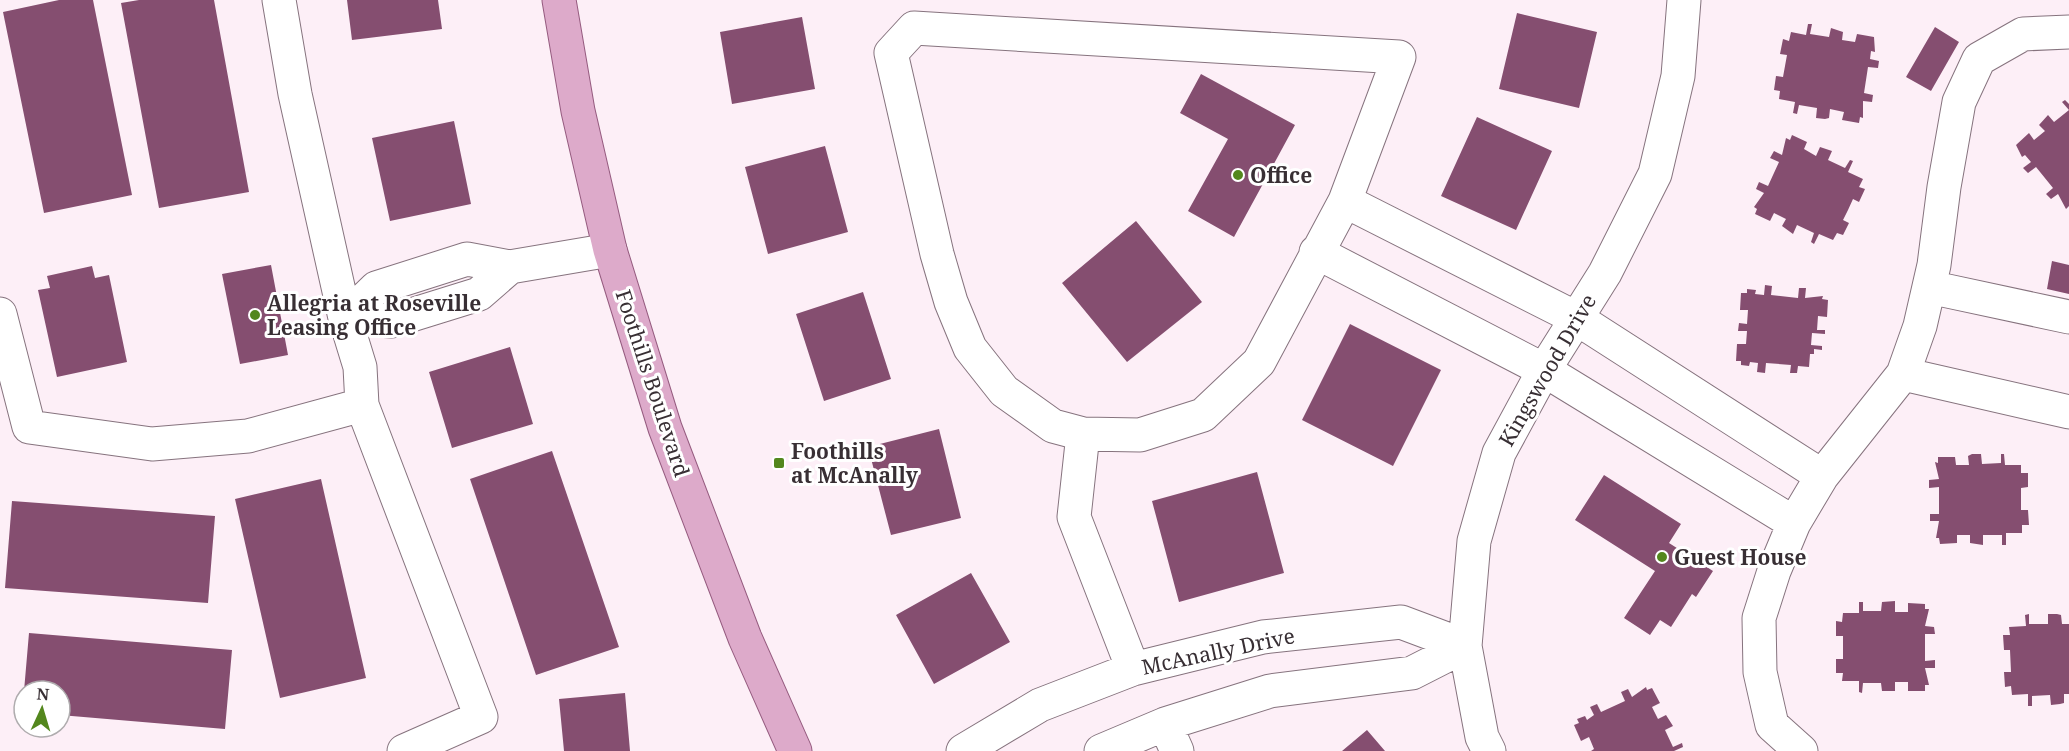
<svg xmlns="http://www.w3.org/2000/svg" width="2069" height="751" font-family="'Noto Serif',serif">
<rect width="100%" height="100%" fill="#fdeff7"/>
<!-- building -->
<path fill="#854e70" d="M59,0H93L132,195L44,213L3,12Z
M139,0H214L249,192L159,208L121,3Z
M347,0H438L442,29L352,40Z
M1517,13L1597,32L1579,108L1499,89Z
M802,17L815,89L732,104L720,32Z
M1808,24H1812L1810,34L1829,37L1831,28L1843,32L1842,40L1855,42L1857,34L1874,37L1875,52L1871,51L1870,59L1879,61L1878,68L1868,67L1864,93L1873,95L1872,102L1863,101V118L1860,117L1859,123L1842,120L1844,112L1830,109L1829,118L1825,119L1816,118L1817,108L1799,105L1797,114L1793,113L1795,102L1779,99L1780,91L1774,90L1776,76L1783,77L1787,55L1780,54L1783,39L1789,41L1791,32L1806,35Z
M1935,27L1959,42L1931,91L1906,77Z
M1201,74L1295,125L1234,237L1188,211L1228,139L1180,113Z
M2065,100L2069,104V206L2066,209L2058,194L2051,199L2046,194L2053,188L2036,167L2028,173L2023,168L2031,162L2025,155L2022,157L2016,145L2029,133L2034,140L2045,131L2039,125L2048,115L2054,122L2069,110L2062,102Z
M1477,117L1552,151L1516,230L1441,196Z
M454,121L471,204L390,221L372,138Z
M1792,135L1807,142L1804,149L1816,156L1820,147L1832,151L1828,160L1845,168L1850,160L1853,161L1848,172L1863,179L1859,187L1865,189L1859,202L1853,199L1848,210L1843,220L1849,223L1843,235L1837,233L1833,240L1819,234L1814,244L1811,242L1814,233L1797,225L1793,234L1782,226L1786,219L1774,213L1770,221L1755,214L1757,209L1754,207L1764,193L1756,189L1759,182L1768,186L1779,162L1770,158L1774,151L1782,155L1786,138L1790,140Z
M825,146L848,232L768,254L745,167Z
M1136,221L1202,302L1127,362L1062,283Z
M2052,261L2069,265V294L2047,289Z
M271,265L288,355L240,364L222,274Z
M92,266L95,278L109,275L127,362L57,377L38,290L50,288L47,276Z
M1765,285L1772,286L1771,295L1798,298L1799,288H1806L1805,298L1823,296L1822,299L1828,300L1827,317L1818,316L1817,330H1825V334L1812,333L1811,345L1822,346V350L1814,349V354H1810L1809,367L1798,366L1797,373H1790L1791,365L1766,363L1765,373L1757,372L1758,363L1750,362L1749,366L1741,365V361H1736L1737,344H1746L1747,331H1738L1739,323L1747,324L1748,310H1740L1741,293H1747V289L1756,290L1755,294L1764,295Z
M863,292L891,379L824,401L796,314Z
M1350,324L1441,370L1393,466L1302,420Z
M510,347L533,424L452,448L429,372Z
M939,429L961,518L891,535L868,447Z
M552,451L619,647L536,675L470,479Z
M1972,454H1981L1982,464L2001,463V454H2004L2005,465H2021V473H2028V487L2021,488V510H2028L2029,525H2022V533H2006V545H2002V535H1983V545L1970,543V535H1957V543L1940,544L1939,538H1936L1939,521H1930V514H1939V487L1929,488V480L1939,479L1935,462L1938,463V457H1955L1956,465H1969L1968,456Z
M1257,472L1284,573L1179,602L1152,501Z
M1604,475L1681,524L1669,543L1713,571L1696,597L1692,594L1671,627L1660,620L1650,635L1624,618L1655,571L1575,520Z
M321,479L366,678L280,698L235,499Z
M12,501L215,516L208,603L5,588Z
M971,573L1010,642L934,684L896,615Z
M1895,601V612H1908V603L1925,604V609H1929L1925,626L1934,627L1935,634H1925V661L1935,660V668H1925L1929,685H1925V691H1908V682H1895V691H1882L1881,683H1863L1862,693L1859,692V681H1842L1843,673H1836V659H1843V636H1836V621L1842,622L1843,613H1859V602H1863V611H1881L1882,602Z
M2029,614V624H2048V614H2057L2061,615L2062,624H2069V694H2064V703L2060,704L2051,705L2050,695L2032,696V706H2028V694L2012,695L2011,686L2005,687L2004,672H2011L2010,650H2004L2003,635H2010L2009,627L2026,626L2025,615Z
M29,633L232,650L225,729L60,715V691H24Z
M1646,687L1647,690L1652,688L1660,703L1652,707L1658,719L1666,715L1673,726L1665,730L1673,747L1682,743L1683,747L1674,751H1591L1594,749L1589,737L1581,741L1574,725L1579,723L1577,719L1585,716L1587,720L1594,715L1590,707L1597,704L1601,712L1625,701L1621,692L1628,689L1632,697Z
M625,693L630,751H564L559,699Z
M1367,730L1385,751H1342Z"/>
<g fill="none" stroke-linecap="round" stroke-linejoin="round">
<!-- minor casing -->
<g stroke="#86737e" stroke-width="35">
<path id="minor" d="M279,0L295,94L345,318L360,367L362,405L481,717L404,751
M914,28L1399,57L1345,201L1259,362L1203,415L1140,435L1083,434L1053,426L1004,391L970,348L951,302L937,254L891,53Z
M1345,201L1576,318L1822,476
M1316,252L1544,370L1794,523
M1929,287L2069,317
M0,314L29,427L152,444L248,436L362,405
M345,318L392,321L479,294L510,267L610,250
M345,318L376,288L467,259L510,267
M1903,374L2069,412
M1083,434L1074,517L1133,669
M1165,724L1177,751
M963,751L1040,705L1133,669L1263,637L1401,622L1465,646
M1101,751L1165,724L1270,691L1412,673L1465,646
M1489,751L1482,737L1465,646L1474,541L1499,453L1544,370L1605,273L1655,174L1678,76L1684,0
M1801,751L1772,725L1760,672L1759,618L1774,571L1794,523L1822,476L1903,374L1920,326L1934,265L1944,187L1959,102L1979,59L2023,34L2069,32"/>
</g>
<!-- major casing -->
<g stroke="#955b7f" stroke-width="35">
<path id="major" d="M559,0L578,111L610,250L665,428L745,638L795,751"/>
</g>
<!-- minor -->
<use href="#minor" stroke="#fff" stroke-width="33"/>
<!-- major -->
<use href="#major" stroke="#ddaaca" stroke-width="33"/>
</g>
<!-- markers -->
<g fill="#53871d" stroke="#fff" stroke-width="2">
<circle cx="1238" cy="175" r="6"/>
<circle cx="255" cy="315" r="6"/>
<rect x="773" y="457" width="12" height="12" rx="3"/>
<circle cx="1662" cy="557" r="6"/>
</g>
<g text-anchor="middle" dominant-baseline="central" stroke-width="6" stroke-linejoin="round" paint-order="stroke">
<!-- poi labels -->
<g font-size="21" font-weight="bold" fill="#382f34" stroke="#fff" text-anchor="start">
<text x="1250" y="175">Office</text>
<text x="267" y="303">Allegria at Roseville<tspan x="267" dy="24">Leasing Office</tspan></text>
<text x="791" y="451">Foothills<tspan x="791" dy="24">at McAnally</tspan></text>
<text x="1674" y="557">Guest House</text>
</g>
<!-- street labels -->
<g font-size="21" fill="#382f34" stroke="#fff">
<text transform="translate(1547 370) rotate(-60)">Kingswood Drive</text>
<text transform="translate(653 383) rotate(72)">Foothills Boulevard</text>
<text transform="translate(1218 651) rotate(-12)">McAnally Drive</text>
</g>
</g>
<!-- north arrow -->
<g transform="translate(42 709) rotate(4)"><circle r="28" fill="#ffffff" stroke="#afacae" stroke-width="1.5"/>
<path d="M0-4.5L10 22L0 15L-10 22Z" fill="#53871d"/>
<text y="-9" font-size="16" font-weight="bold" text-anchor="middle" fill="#382f34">N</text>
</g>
</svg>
